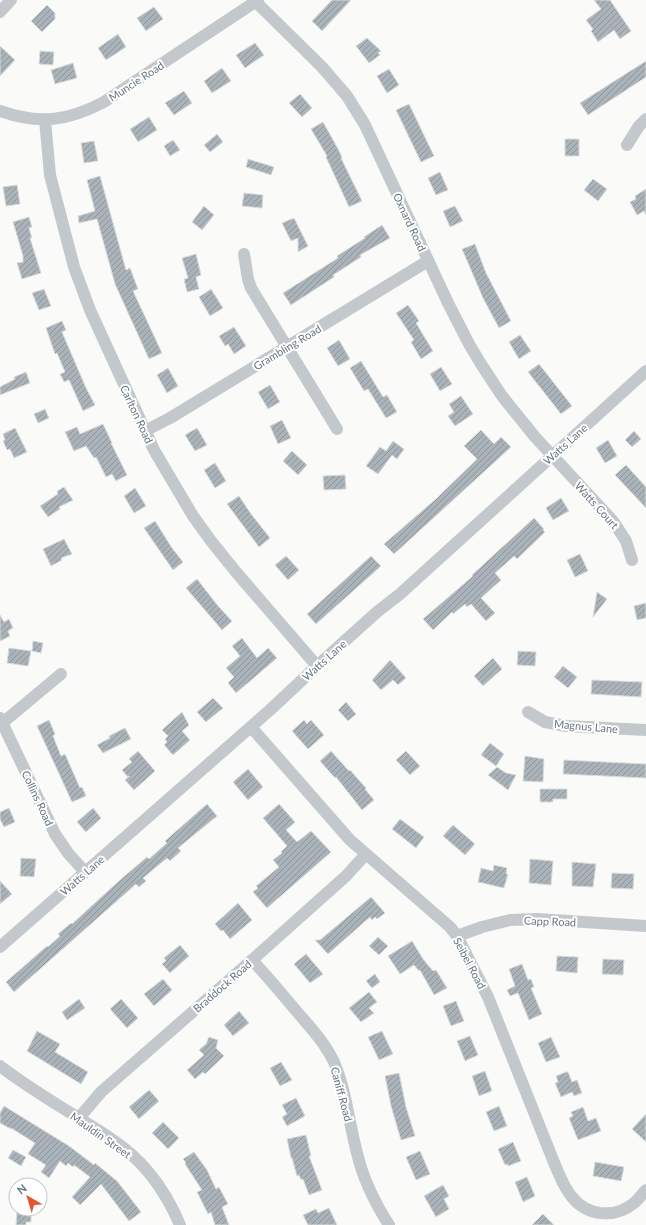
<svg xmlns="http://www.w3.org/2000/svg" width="646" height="1225" font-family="Lato,sans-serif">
<defs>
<pattern id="building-hatch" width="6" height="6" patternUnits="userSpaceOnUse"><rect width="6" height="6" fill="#aab3b9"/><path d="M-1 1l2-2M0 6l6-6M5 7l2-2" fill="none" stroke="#8e969c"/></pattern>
</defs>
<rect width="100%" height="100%" fill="#fafaf8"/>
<!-- building -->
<path fill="url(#building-hatch)" stroke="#dcdcda" d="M332,0H351L322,31L312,21Z
M594,0H610L631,31L620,39L614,30L598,42L591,31L593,29L586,20L601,9Z
M47,5L55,13V19L42,32L31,21Z
M154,7L163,19L146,31L137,18Z
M118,34L126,47L106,60L98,48Z
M367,38L381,51L378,53L380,55L369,63L356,46Z
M255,43L264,55L245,68L236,55Z
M0,46L15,60L0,76Z
M40,51L54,52L53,65L39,64Z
M646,61V77L588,115L580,103Z
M73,63L77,78L55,84L51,70Z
M222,68L231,81L212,93L204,81Z
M389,69L399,85L387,93L377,76Z
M184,91L192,103L174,115L165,103Z
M300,94L312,108L302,117L289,103Z
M409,104L434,156L421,162L396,110Z
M149,117L157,130L138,142L130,129Z
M323,122L337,147L342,157L341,158L362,201L349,207L326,157L327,156L311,129Z
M217,134L223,142L210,152L204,145Z
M565,139H579V156H565Z
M173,140L180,150L170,156L164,146Z
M94,141L98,161L84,163L81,143Z
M248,159L274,167L271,175L246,167Z
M440,172L448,190L436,195L428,178Z
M100,176L126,270L130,268L138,289L133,291L162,353L149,359L115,284L97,219L79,223L78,216L95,211L87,180Z
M593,179L607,189L598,201L584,190Z
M17,185L20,204L6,206L3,187Z
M646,189V215L644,211L637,215L630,202L636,199L635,196Z
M244,193L263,195L262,208L242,206Z
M204,206L214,215L202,230L192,222Z
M455,206L463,221L450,227L443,211Z
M29,217L32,227L29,228L32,238H30L41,273L22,279L17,263L23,262V256L13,222Z
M294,218L308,246L298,252V238L291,241L282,223Z
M382,225L390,238L360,255L361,257L333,275L334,277L291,305L283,293L338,258L337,256L365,238L364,237Z
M475,244L486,273L511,321L499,328L483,298L462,249Z
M196,254L201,275L196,277L199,289L187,292L184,279L188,278L182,258Z
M44,289L51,306L39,310L32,293Z
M211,289L223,308L210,316L199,297Z
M408,305L419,321L416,323L433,351L421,359L411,342L414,340L396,313Z
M62,321L66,330L62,332L86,388L95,405L83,411L69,380L64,382L60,374L65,372L57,353L55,354L46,328Z
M234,327L246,346L234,354L228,344L225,346L219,336Z
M520,335L531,351L519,359L509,342Z
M339,340L350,359L338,366L327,348Z
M361,361L383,397L387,395L397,412L386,418L368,389L364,391L350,368Z
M539,364L572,406L561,414L528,372Z
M441,367L452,384L440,391L430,374Z
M168,368L178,386L167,393L157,375Z
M26,372L30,383L0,395V387L15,379L14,377Z
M270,385L280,402L268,409L258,392Z
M461,396L473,414L455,426L448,416L454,412L449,404Z
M45,409L49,418L38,423L34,414Z
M282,420L291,438L278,444L270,426Z
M103,424L112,443H111L127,475L116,481L112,474L106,477L96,457L94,458L86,446L74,451L65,432L77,427L80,434Z
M15,428L27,452L14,458L10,449L7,450L3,441L5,440L3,434Z
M197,428L207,445L195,451L185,435Z
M481,430L494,444L501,437L511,447L394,554L384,544L437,498L477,459L464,446Z
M634,431L641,439L632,447L625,440Z
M608,440L617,456L605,463L596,448Z
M393,441L404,449L397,459L392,455L378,474L366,466L380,447L386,451Z
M292,451L307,465L298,475L283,461Z
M215,463L226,481L215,488L204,470Z
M626,465L646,487V508L615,475Z
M345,475L346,489L324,490L323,476Z
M64,487L73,500L59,507L60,509L48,517L40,506L58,494L57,491Z
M135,488L146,506L134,513L124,496Z
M239,496L251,514L270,538L259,547L227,504Z
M561,498L569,511L553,520L546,508Z
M534,518L544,529L543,530L545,532L517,559L514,556L495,573L501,580L481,598L495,613L486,621L471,604L467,607L465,604L453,614L452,612L433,630L423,619L473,576L472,575Z
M155,521L172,548L183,562L173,570L144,528Z
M64,539L72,554L61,558L62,560L51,566L43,549Z
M580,554L588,571L575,577L567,560Z
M286,556L299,570L288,580L275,565Z
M371,556L381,566L316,624L307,614Z
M197,579L218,606L232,621L222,630L186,588Z
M597,592L607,599L593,617Z
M646,603V618L637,620L634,606Z
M0,615L4,622L9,619L13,628L8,631L10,636L0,641Z
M242,638L257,658L268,648L277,658L236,693L228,683L234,677L226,668L240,656L232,646Z
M33,641L43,643L41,653L32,651Z
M9,648L31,651L28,666L7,663Z
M518,651L536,652L535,666L517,665Z
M493,658L502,669L483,686L474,676Z
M390,660L406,678L398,685L393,680L381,690L372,680Z
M563,666L577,677L568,688L554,677Z
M592,680L642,682L641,697L591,694Z
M213,698L223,708L206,722L197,712Z
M346,702L356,714L348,721L338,710Z
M182,712L189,725L182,731L190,740L173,755L164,745L167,742L165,739L168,736L162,730Z
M49,720L55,734L53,736L61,756L65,754L80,788L82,787L86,796L72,802L37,726Z
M304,720L307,724L311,720L324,735L308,749L292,731Z
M125,728L131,739L103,753L97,745L110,738L109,736Z
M490,743L504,754L496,766L481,755Z
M138,751L155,771L134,790L125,780L130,776L128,777L122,770L132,762L129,759Z
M331,751L349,771L350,770L366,788L365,789L374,800L362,810L336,777L335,778L320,761Z
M406,751L420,766L410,775L396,760Z
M525,756L544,759L543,782L523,781Z
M564,760L646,764V778L563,774Z
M497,767L506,773L516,775L508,790L488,775Z
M248,769L263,787L248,800L233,782Z
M540,789H567V799H553V802H540Z
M207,804L217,816L178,848L181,851L170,861L167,858L143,878L146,881L139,887L136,884L14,992L6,982L47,946L48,947L60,936L58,934L71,923L72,924L120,880L147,857L149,859L167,843L165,841Z
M279,804L295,822L286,830L297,842L311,831L331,852L267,908L253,892L258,888L256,886L279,867L273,860L282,853L281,852L287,846L263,818Z
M9,808L15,822L4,827L0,819V812Z
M93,808L101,818L86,832L77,822Z
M400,819L424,837L416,848L392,829Z
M453,825L475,844L465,855L443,836Z
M21,858L36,859L34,877L20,876Z
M530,859L553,861L551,885L529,883Z
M572,862L596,864L593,887L572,886Z
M494,865L507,868L506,874H508L504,888L478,882L481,868L493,871Z
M612,873L634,874L633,889L611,888Z
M0,881L12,894L0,904Z
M371,897L385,913L377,919L375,917L372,920L370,917L328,954L315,940H320Z
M238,903L252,920L230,939L223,930L221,931L215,924Z
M378,937L388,946L379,955L369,946Z
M412,941L423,959L433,971L436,970L447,988L434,995L420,970L419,971L414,965L400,974L388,956Z
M180,945L189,956L170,973L162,964L166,961L164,958Z
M306,954L323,974L310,983L294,964Z
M557,956L578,957L577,973L556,971Z
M603,959L624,960L623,975L602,974Z
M522,964L528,980L531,979L534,987L531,988L542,1014L529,1020L518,993L510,996L507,990L515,986L509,969Z
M375,974L380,982L372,988L366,981Z
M163,979L172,990L154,1006L144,994Z
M369,992L377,1002L369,1008L374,1013L361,1022L349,1008Z
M79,999L85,1008L67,1020L62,1012Z
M121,999L138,1018L127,1028L110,1009Z
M456,1001L464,1021L451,1026L443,1006Z
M239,1011L249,1023L233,1036L224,1025Z
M37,1031L60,1044L55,1052L88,1072L81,1084L27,1051Z
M382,1031L393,1054L379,1060L368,1037Z
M470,1036L478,1055L465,1061L457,1041Z
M209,1037L218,1040L216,1048L224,1056L205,1074L203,1072L195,1079L187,1070L204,1055L199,1050L206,1044Z
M551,1037L560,1057L546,1062L538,1043Z
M281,1062L292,1080L280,1086L270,1068Z
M485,1071L492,1091L479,1096L472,1076Z
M566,1072H568L572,1082L577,1080L582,1093L574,1096L572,1092L561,1097L555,1083L558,1082L556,1076Z
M399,1073L406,1107L415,1136L401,1140L391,1106L385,1076Z
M149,1090L159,1101L139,1119L129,1107Z
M296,1098L305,1116L287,1126L282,1117L287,1114L282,1105Z
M4,1106L69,1146L94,1165L95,1163L117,1181L141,1212L129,1221L101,1184L80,1205L72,1197L90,1177L74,1165L73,1167L68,1163L66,1166L60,1161L49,1178L41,1172L46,1165L28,1154L35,1143L11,1128V1129L0,1123V1113Z
M499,1106L507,1126L494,1131L486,1112Z
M583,1107L588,1121L596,1118L601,1131L578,1140L569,1118L573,1116L571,1112Z
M646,1114V1142L632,1129Z
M163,1122L179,1138L168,1149L152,1133Z
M306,1135L311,1156H309L322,1190L309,1195L303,1179L301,1180L299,1175L297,1176L292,1158H291L287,1139Z
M513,1142L521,1161L508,1166L507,1164L505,1165L498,1149Z
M13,1150L26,1157L21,1166L8,1158Z
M420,1151L430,1174L416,1180L406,1157Z
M194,1152L207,1170L216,1189L219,1187L228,1204L222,1207L229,1225H215L211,1212L208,1214L197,1192L202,1190L185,1164L186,1163L183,1159Z
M595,1162L624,1167L621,1181L593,1176Z
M527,1177L535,1196L523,1202L515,1182Z
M443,1185L449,1196L444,1199L449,1209L436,1217L424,1196Z
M329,1208L337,1225H308L303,1215L316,1209L318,1213Z
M17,1209L31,1210V1222H26V1225H16Z
M543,1214L554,1225H532Z"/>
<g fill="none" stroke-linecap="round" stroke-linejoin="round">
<!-- minor -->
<path stroke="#c3c8cc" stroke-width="12" d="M254,0L322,67L347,96L365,125L448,303L469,344L481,364L502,396L535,437L613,521L626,541L632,560
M0,12L11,0
M0,111C39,125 68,121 104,102L258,0
M45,120L50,175L74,267L90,310L154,450L193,516L211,541L236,572L317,666
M627,145L639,126L646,119
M244,254L248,279L251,288L337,429
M145,431L170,418L428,261
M528,712L545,722L566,726L646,730
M0,718L55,834L68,853L85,872
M0,725L61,674
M251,727L350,840L450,927L457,936L488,997L555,1165C560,1176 564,1188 572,1197C587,1216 615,1219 634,1203C638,1200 642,1194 646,1190
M457,936L482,927L510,920L537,919L646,926
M0,947L270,710L317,666L377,612L400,594L646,371
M252,960C268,977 283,995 298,1013C311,1028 325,1043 334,1062C346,1090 349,1123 357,1153C363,1179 375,1203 389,1225
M0,1066C26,1086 54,1103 82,1120C99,1131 117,1141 132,1155C153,1174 169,1199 180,1225
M79,1118L101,1092L252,960L346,876L366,854"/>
</g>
<g text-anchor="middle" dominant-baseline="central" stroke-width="4" stroke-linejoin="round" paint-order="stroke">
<!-- street labels -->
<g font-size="11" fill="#657683" stroke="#fff">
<text transform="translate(136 81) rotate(-33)">Muncie Road</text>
<text transform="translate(410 222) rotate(65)">Oxnard Road</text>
<text transform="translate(287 347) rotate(-31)">Grambling Road</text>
<text transform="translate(137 414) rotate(65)">Carlton Road</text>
<text transform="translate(565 444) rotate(-42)">Watts Lane</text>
<text transform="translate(597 505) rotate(48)">Watts Court</text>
<text transform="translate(324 660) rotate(-42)">Watts Lane</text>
<text transform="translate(586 726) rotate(5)">Magnus Lane</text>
<text transform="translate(38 798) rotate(65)">Collins Road</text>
<text transform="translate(82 875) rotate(-41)">Watts Lane</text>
<text transform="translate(550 921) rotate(2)">Capp Road</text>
<text transform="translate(470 963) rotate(62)">Seibel Road</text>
<text transform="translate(222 986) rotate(-41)">Braddock Road</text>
<text transform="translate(342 1094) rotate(75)">Caniff Road</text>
<text transform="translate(101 1135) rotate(35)">Mauldin Street</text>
</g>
</g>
<!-- north arrow -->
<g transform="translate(28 1197) rotate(322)"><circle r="19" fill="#ffffff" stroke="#c1c8cd"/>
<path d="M0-3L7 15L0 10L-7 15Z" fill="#e4572e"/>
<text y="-6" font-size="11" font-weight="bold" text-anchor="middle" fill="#657683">N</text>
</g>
</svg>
